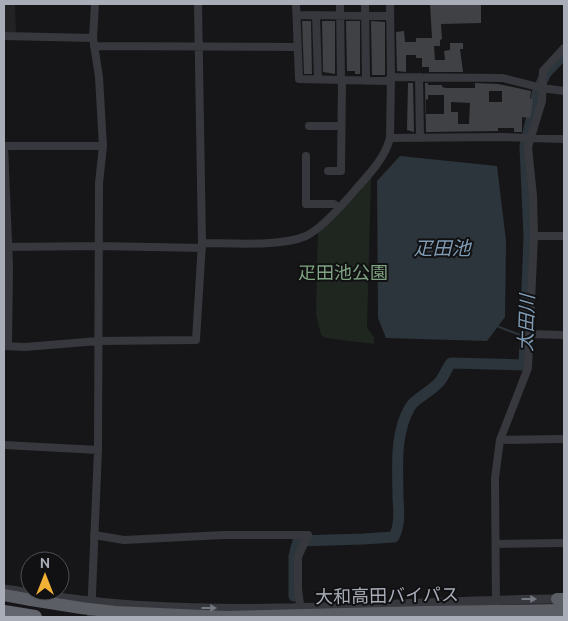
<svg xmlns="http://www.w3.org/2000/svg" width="568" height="621" font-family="Ubuntu,'Noto Sans JP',sans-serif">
<rect width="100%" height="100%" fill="#161618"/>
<!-- built -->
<path fill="#222225" d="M4,4H15L16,32H4Z"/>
<!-- green -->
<path fill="#1e261f" d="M371,177L367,328L374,337V344L326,338L321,335L316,314L318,230Z"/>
<!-- water -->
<path fill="#2c353c" d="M400,156L497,166L506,241L505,317L487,341L386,338L378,318L377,181Z"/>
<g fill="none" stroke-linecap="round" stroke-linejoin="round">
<!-- stream -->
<path stroke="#2c353c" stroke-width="2" d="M496,325L499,327L526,337"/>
<!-- river -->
<path stroke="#2c353c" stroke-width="11" d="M294,596V556L298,541L363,539L394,537C400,525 399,511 398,499C398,468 394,435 410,407C415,398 433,391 441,380C445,374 447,368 451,363L524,365L529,237L525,146L538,90L546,73L564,54"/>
</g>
<!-- building -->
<path fill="#404145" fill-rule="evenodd" d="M430,4H481V23L441,24L442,39L440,40V46H434L435,60H445L444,51L450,50V43H463V49H460L463,72H429V67H422V58H416V55H406V72L397,71L396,32L404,31L405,42H416V38H432Z
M302,21H311L312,74H304Z
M322,21H335V74L323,72Z
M346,21H360V74H355V71H347Z
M371,21L385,22V75H372Z
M408,83H413L414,132L407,130Z
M425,83H428V85H442V87L446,88H475V83L498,84L531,91L530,99H533L531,113L530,118L522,117V132H514V128H498V131L426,132ZM489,91H502V102H489ZM428,95H444V114H426V100L428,99ZM451,102L470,103L469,124H458V112H451Z"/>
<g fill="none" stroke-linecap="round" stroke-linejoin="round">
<!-- minor -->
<path stroke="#37383d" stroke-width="8" d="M296,4L299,79L387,81L391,77L390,4
M340,4L341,80
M365,4L366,81
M297,15L390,16
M316,15L318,79
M4,36L93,38
M94,46L298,47
M419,77L420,138
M309,126H341
M390,138L502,137L564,139
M4,146L9,266L8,346
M4,146H103
M306,156V204H334L339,208
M328,171H341L342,80
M534,236H564
M202,243C231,243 280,247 306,236C321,229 345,202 356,189C370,173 385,158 390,138L391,77L503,78L542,88L564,91
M4,247L99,246L202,248
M530,334L564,335
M4,346L25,347L98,341L196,340L202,243L198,4
M500,440L564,439
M4,445L98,450
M94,535L124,540L224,535H308L298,557V589L301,612
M496,544L564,543
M496,605L495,478L500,440L528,368L534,236L533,196L528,147L542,101L543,71L564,48
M91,617L98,450L99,183L103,146L99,77L93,38L95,4"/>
<!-- tertiary -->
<path stroke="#37383d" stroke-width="9" d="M4,589C52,596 101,604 151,606C286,614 421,600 557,599"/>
<!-- trunk -->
<path stroke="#5b5e65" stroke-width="12" d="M4,595L31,600
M557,599H564"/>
<!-- motorway -->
<path stroke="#63666e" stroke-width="14" d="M4,612L35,617"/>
<!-- trunk-bridge -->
<path stroke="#5b5e65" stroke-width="12" d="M31,600L81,608L115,612L226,617L426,612L564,610"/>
</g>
<!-- one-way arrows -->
<defs><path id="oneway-solid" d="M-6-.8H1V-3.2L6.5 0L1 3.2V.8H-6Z" transform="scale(1.25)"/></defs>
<g fill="#757881">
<use href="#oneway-solid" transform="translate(529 599)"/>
<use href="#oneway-solid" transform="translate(209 608)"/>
</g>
<g text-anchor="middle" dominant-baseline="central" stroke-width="4" stroke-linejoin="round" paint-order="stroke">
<!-- park labels -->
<g font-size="18" fill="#7fa381" stroke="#111113">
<text x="343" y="272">疋田池公園</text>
</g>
<!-- street labels -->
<g font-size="18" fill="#a8adb8" stroke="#111113">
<text transform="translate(387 595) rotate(-1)">大和高田バイパス</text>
</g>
<!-- water labels -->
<g font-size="19" font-style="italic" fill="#7f9bb3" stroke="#111113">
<text x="442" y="248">疋田池</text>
<text transform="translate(526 323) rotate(-88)">太田川</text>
</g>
</g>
<!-- border -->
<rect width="568" height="621" fill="none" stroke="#a8adb8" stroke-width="10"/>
<!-- north arrow -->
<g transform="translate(45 576)"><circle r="24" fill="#111113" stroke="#4d4f55"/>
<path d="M0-4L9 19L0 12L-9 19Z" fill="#f2b134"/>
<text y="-8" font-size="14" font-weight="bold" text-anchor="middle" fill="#a8adb8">N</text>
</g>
</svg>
